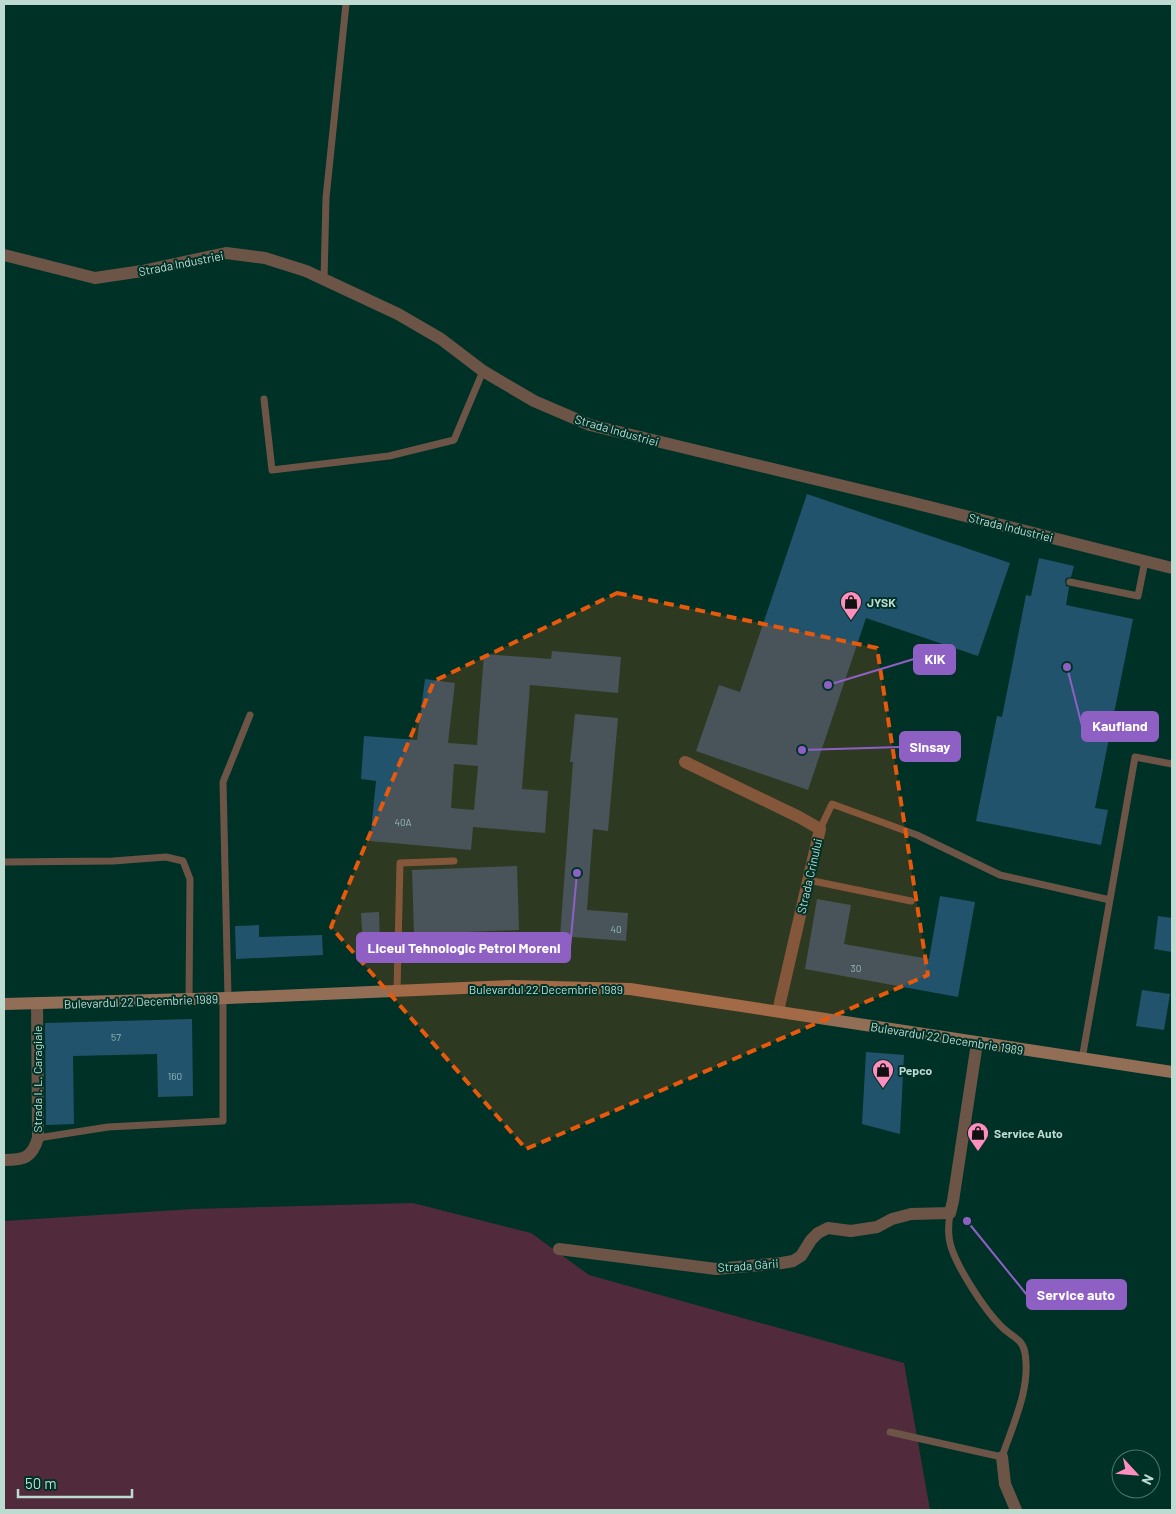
<svg xmlns="http://www.w3.org/2000/svg" width="1176" height="1514" font-family="Barlow,sans-serif">
<rect width="100%" height="100%" fill="#003127"/>
<!-- green -->
<path fill="#512b3b" d="M413,1203L531,1233L589,1275L904,1363L930,1510H4V1221L193,1209Z"/>
<!-- building -->
<path fill="#21536d" fill-rule="evenodd" d="M807,494L1010,563L978,656L866,618L808,790L696,751L719,685L740,692Z
M1039,558L1074,566L1071,577L1066,578L1065,581L1066,586L1069,587L1066,605L1133,619L1095,808L1108,810L1101,845L976,821L997,716L1002,717L1026,595L1031,596Z
M552,651L621,657L618,693L530,685L522,789L548,791L545,833L473,827L471,850L370,841L376,781L361,779L364,736L417,740L425,679L455,683L448,743L477,745L484,654L551,659ZM454,764L478,766L474,810L451,808Z
M575,714L618,718L608,831L593,829L587,910L628,913L626,941L560,936L573,762H570Z
M517,866L519,930L414,934L412,870Z
M940,896L975,902L958,997L805,969L817,899L851,905L844,944L929,959Z
M379,912L380,945L363,946L361,913Z
M1158,916L1172,918V952L1154,949Z
M259,925V937L322,935L323,955L236,959L235,926Z
M1142,990L1170,994L1164,1030L1136,1026Z
M192,1019L193,1096L158,1097L157,1054L73,1056L74,1124L46,1125L45,1023Z
M866,1052L904,1055L900,1134L862,1124Z"/>
<g fill="none" stroke-linecap="round" stroke-linejoin="round">
<!-- lane -->
<path stroke="#6c5547" stroke-width="7" d="M324,280L326,198L346,4
M264,399L272,470L389,456L454,440L483,371
M1070,582L1138,596L1145,561
M820,829L832,804L917,835L1000,875L1110,900
M4,862L113,861L166,857L183,861L190,879L189,999
M808,880L911,901
M397,991L400,863L454,861
M228,998L223,782L250,715
M1082,1059L1135,757L1172,764
M38,1138L108,1127L223,1121V998
M890,1432L1002,1457C1013,1424 1031,1388 1025,1353C1023,1339 1011,1336 1003,1328C986,1312 950,1259 949,1236C948,1229 949,1220 950,1213"/>
<!-- street -->
<path stroke="#6c5547" stroke-width="12" d="M4,255L95,278L142,271L226,253L265,258L306,271L398,314L441,339L483,371L534,401L590,425L910,502L1172,568
M685,762L799,817L820,829L778,1011
M4,1160C24,1160 32,1158 38,1138L37,1003
M559,1249L716,1269L782,1263L793,1261L801,1256L811,1240L818,1233L828,1228L851,1231L877,1227L892,1219L911,1214L950,1213L953,1201L977,1043
M1002,1457L1005,1484L1016,1510"/>
<!-- secondary -->
<path stroke="#926e57" stroke-width="12" d="M4,1004L228,998L511,986L630,989L1172,1072"/>
</g>
<!-- marked area -->
<path fill="#e8590c" fill-opacity="0.2" stroke="#e8590c" stroke-width="4" stroke-dasharray="10 6" stroke-linejoin="round" d="M617,593L877,648L928,975L526,1149L331,927L434,681Z"/>
<!-- icons -->
<defs>
<g id="shop-pin" transform="scale(1.125)"><path d="M0 17L-7.5 6A9.5 9.5 0 1 1 7.5 6Z" fill="#fe8ebe" stroke="#003127"/><path d="M-5-2.5h2.3a2.7 3.5 0 0 1 5.4 0H5L5.5 6h-11ZM-1.5-2.5h3a1.5 2.3 0 0 0-3 0Z" fill="#111"/></g>
</defs>
<g fill-rule="evenodd">
<use href="#shop-pin" x="851" y="602"/>
<use href="#shop-pin" x="883" y="1070"/>
<use href="#shop-pin" x="978" y="1133"/>
</g>
<g text-anchor="middle" dominant-baseline="central" stroke-width="4" stroke-linejoin="round" paint-order="stroke">
<!-- number labels -->
<g font-size="10" fill="#96b9b8">
<text x="403" y="822">40A</text>
<text x="616" y="929">40</text>
<text x="856" y="968">30</text>
<text x="116" y="1037">57</text>
<text x="175" y="1076">160</text>
</g>
<!-- street labels -->
<g font-size="12" fill="#bddbd1" stroke="#003127">
<text transform="translate(181 263) rotate(-11)">Strada Industriei</text>
<text transform="translate(617 430) rotate(16)">Strada Industriei</text>
<text transform="translate(1011 527) rotate(14)">Strada Industriei</text>
<text transform="translate(809 876) rotate(-77)">Strada Crinului</text>
<text x="546" y="989">Bulevardul 22 Decembrie 1989</text>
<text transform="translate(141 1001) rotate(-2)">Bulevardul 22 Decembrie 1989</text>
<text transform="translate(947 1038) rotate(9)">Bulevardul 22 Decembrie 1989</text>
<text transform="translate(37 1079) rotate(-90)">Strada I. L. Caragiale</text>
<text transform="translate(748 1265) rotate(-4)">Strada Gării</text>
</g>
<!-- poi labels -->
<g font-size="12" font-weight="bold" fill="#bddbd1" stroke="#003127" text-anchor="start">
<text x="867" y="602">JYSK</text>
<text x="899" y="1070">Pepco</text>
<text x="994" y="1133">Service Auto</text>
</g>
</g>
<!-- callouts -->
<path fill="none" stroke="#8f60c4" stroke-width="2" d="M828 685L914 659M1067 667L1082 726M802 750L900 747M577 873L570 948M967 1221L1027 1295"/>
<g fill="#8f60c4" stroke="#003127" stroke-width="2">
<circle cx="828" cy="685" r="5"/>
<circle cx="1067" cy="667" r="5"/>
<circle cx="802" cy="750" r="5"/>
<circle cx="577" cy="873" r="5"/>
<circle cx="967" cy="1221" r="5"/>
</g>
<g fill="#8f60c4" stroke="#8f60c4" stroke-width="2">
<rect x="914" y="645" width="41" height="29" rx="5"/>
<rect x="1082" y="712" width="76" height="29" rx="5"/>
<rect x="900" y="732" width="60" height="29" rx="5"/>
<rect x="357" y="933" width="213" height="29" rx="5"/>
<rect x="1027" y="1280" width="99" height="29" rx="5"/>
</g>
<g font-size="14" text-anchor="middle" font-weight="bold" fill="#fff">
<text x="935" y="664">KiK</text>
<text x="1120" y="731">Kaufland</text>
<text x="930" y="752">Sinsay</text>
<text x="464" y="953">Liceul Tehnologic Petrol Moreni</text>
<text x="1076" y="1300">Service auto</text>
</g>
<!-- border -->
<rect width="1176" height="1514" fill="none" stroke="#bddbd1" stroke-width="10"/>
<!-- north arrow -->
<g transform="translate(1136 1474) rotate(116)"><circle r="24" fill="#003127" stroke="#4c756b"/>
<path d="M0-4L9 19L0 12L-9 19Z" fill="#fe8ebe"/>
<text y="-8" font-size="14" font-weight="bold" text-anchor="middle" fill="#bddbd1">N</text>
</g>
<!-- scale -->
<path d="M18 1489v8h114v-8" fill="none" stroke="#bddbd1" stroke-width="2.5"/>
<text x="25" y="1489" font-size="15" fill="#bddbd1" stroke="#003127" stroke-width="4" paint-order="stroke">50 m</text>
</svg>
